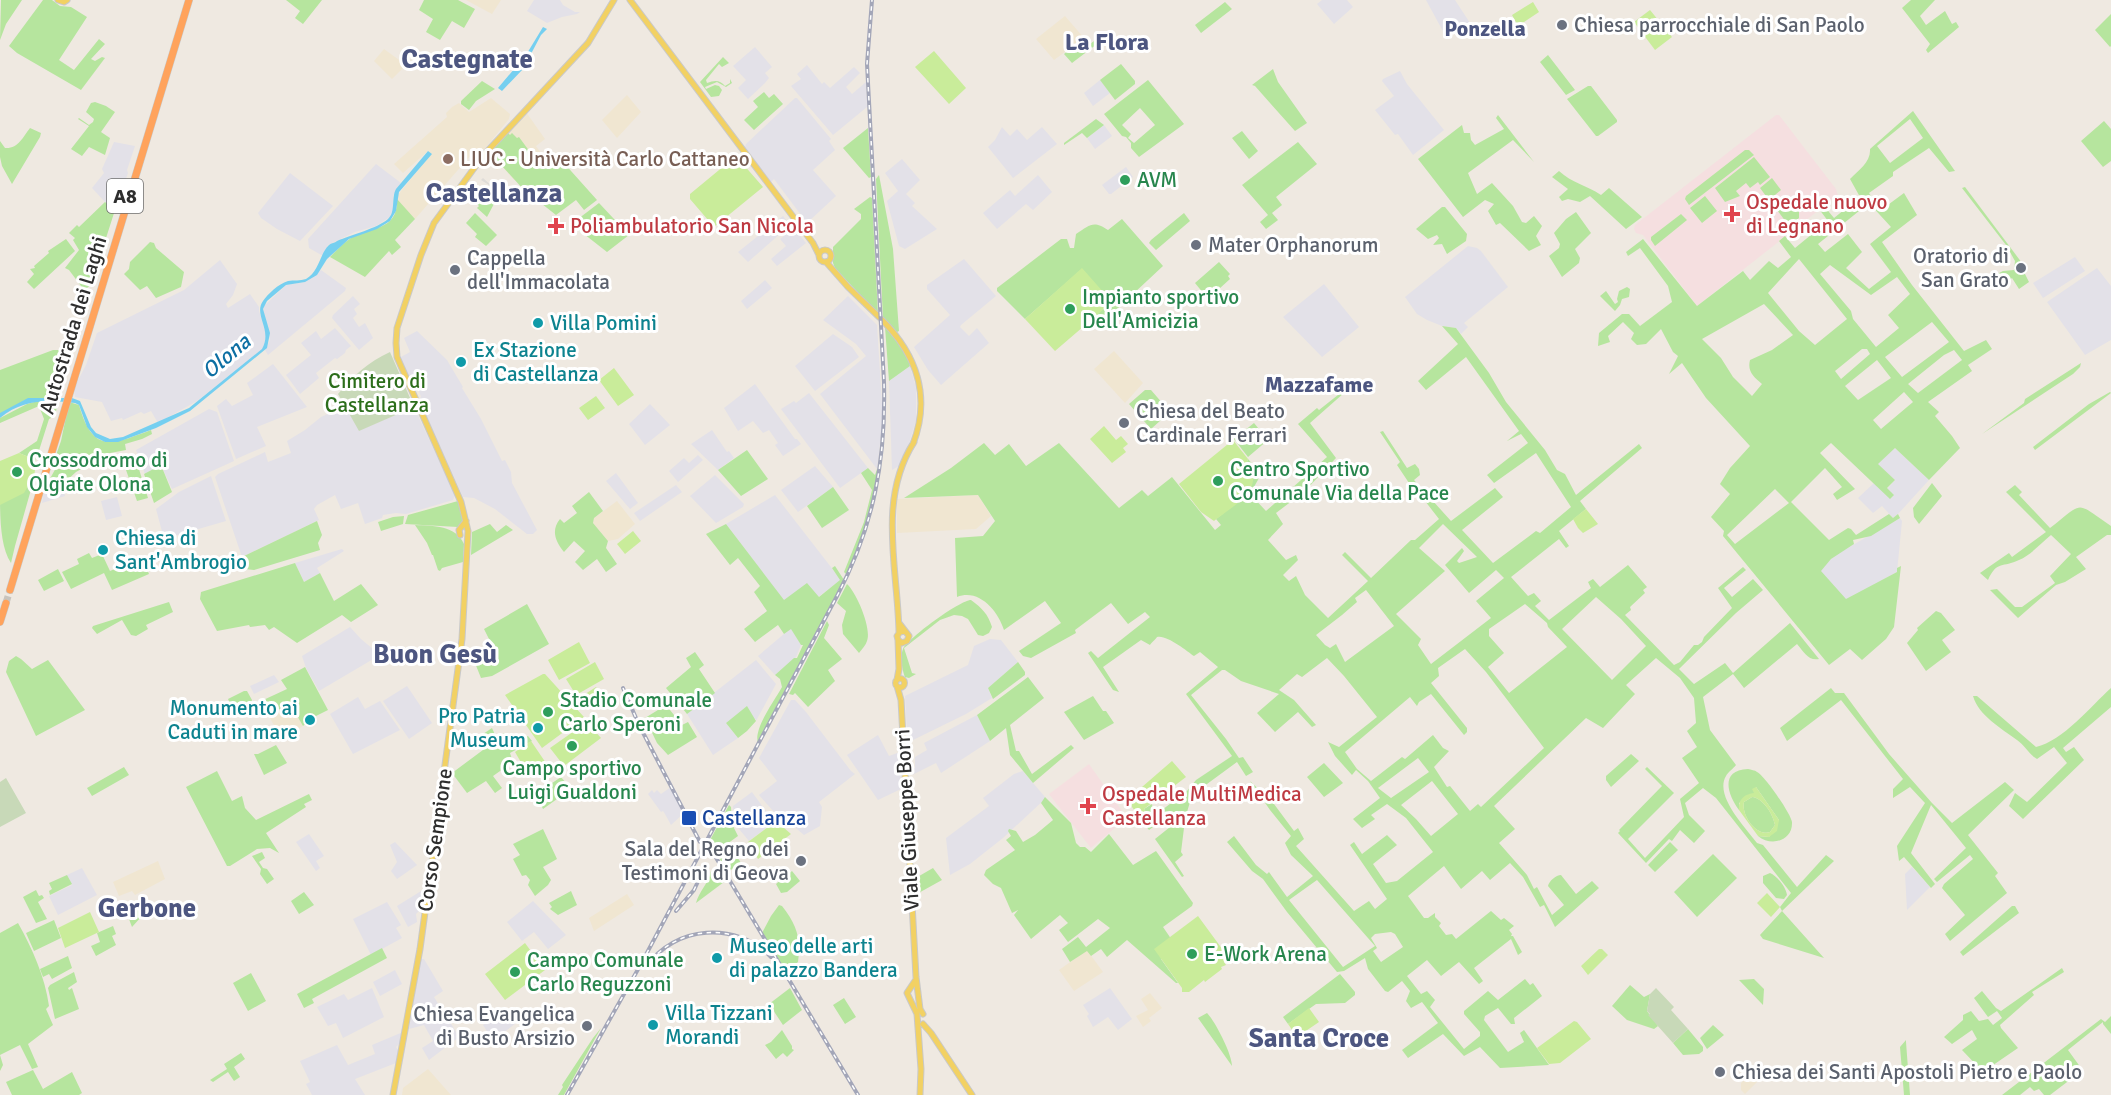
<svg xmlns="http://www.w3.org/2000/svg" width="2111" height="1095" font-family="Signika,sans-serif">
<rect width="100%" height="100%" fill="#efe9e1"/>
<!-- industrial -->
<path fill="#e3e1e8" d="M534,0H560L563,5L575,12H580L577,14L562,17L547,23L527,11Z
M1322,0H1347L1353,7L1334,24L1317,4Z
M1426,0H1455L1470,23L1459,30L1445,35Z
M755,47L772,67L765,73L769,78L765,83L748,99L738,88L746,80L733,66Z
M807,65L822,84L824,82L830,88L854,67L860,73L846,87L852,94L866,82L867,107L833,135L791,86L801,79L797,74Z
M1400,71L1407,84L1444,130L1413,155L1398,134L1395,135L1375,110L1394,96L1382,81L1383,79Z
M1100,80L1110,93L1093,106L1084,93Z
M795,98H797L831,139L829,141L835,150L813,170L836,196L807,223L774,179L771,182L745,147L746,144Z
M1104,125L1112,136L1095,149L1087,138Z
M1002,127L1010,136L1017,129L1027,140L1042,127L1057,144L1013,178L988,147L995,140Z
M114,142L135,146L127,170L128,173L115,210L105,202L92,188L104,173L102,169Z
M902,159L920,180L906,194L915,203L912,206L937,229L905,249L899,246L887,201L898,191L885,173Z
M376,164L401,183L393,196V210L390,217L376,226L355,232L328,245L323,256L309,248L308,239Z
M1126,167L1133,177L1111,194H1109L1102,185Z
M290,173L333,206L300,241L277,229L261,218L258,213Z
M1038,175L1052,192L1033,210L1026,204L997,229L983,213L1010,190L1015,196Z
M783,216L790,225L748,262L738,252Z
M794,228L806,243L777,266L771,259L786,246L780,239Z
M1468,246L1477,248L1481,251L1508,287L1464,323L1468,327L1461,334L1456,328L1442,326L1427,320L1417,314L1405,297Z
M2075,257L2085,271L2043,298L2033,283Z
M964,259L996,296L961,325L960,327L969,336L977,328L989,343L941,385L928,370L914,347L950,315L927,289V285Z
M220,260L237,284L233,295L226,304L228,308L250,294L259,307V311L266,333L265,344L261,351L197,401L158,423L151,411L144,414L141,412L123,420L122,418L111,421L102,402L75,397L74,388L86,365L97,333L184,290Z
M2097,268L2111,286V340L2085,355L2047,302Z
M321,270L346,288L345,291L268,355L265,350L270,340L263,309L264,306L286,285L305,282Z
M765,280L772,288L747,309L741,301Z
M1324,284L1359,327L1322,357L1283,317Z
M353,296L360,304L354,309L357,314L353,318L359,327L365,323L373,338L359,350L332,318L333,315Z
M848,296L877,325L883,419L877,469L820,394L866,356L856,344L823,320Z
M335,328L351,346L346,350L345,353L337,359L335,358L316,373L319,378L300,394L286,375L311,355L301,343L316,331L321,339Z
M417,331L447,360L463,387L462,388L481,419L502,461L505,460L511,472L512,483L537,530L533,534H527L495,509L474,498L463,497L419,399L421,397L419,391L413,380H410L401,357L410,352L404,338Z
M833,334L852,347L859,357L815,391L795,366Z
M273,364L307,407L257,427L266,446L236,459L217,406L226,399L232,406L253,395L247,383Z
M910,366L916,388V420L909,444L899,466L892,470L889,381Z
M755,384L795,439H797L801,444L783,456L775,445L778,443L769,430L763,433L753,421L738,431L724,408Z
M809,393L868,468L840,488L781,409L794,401L796,403Z
M650,404L670,425L645,445L629,424Z
M346,406L360,430L414,407L455,495L453,500L406,514L396,513L383,515L382,518L365,524L358,503L341,509L335,495L317,505L314,509L319,520L242,557L215,477L218,474L265,452L268,462L291,453L287,441L305,430L321,417Z
M209,409L217,412L234,461L172,489L161,465L145,474L136,450Z
M712,430L727,452L729,451L734,458L718,470L691,444Z
M1895,448L1929,480L1898,514L1893,518L1882,506L1873,513L1858,498L1874,483L1890,498L1893,496L1887,489L1895,480L1877,464Z
M698,455L703,460L678,482L669,471L684,458L689,463Z
M815,466L833,487L798,512L781,490Z
M616,473L638,503L630,509L606,481Z
M715,475L744,504L743,507L716,523L690,496Z
M211,476L226,521L164,539L156,509L179,492Z
M676,485L682,492L640,521L634,513Z
M45,486H63L65,496L42,503Z
M775,495L841,580L818,597L784,601L726,524Z
M117,497L122,516L106,520L101,501Z
M1900,518L1902,521L1897,572L1846,600L1820,571L1831,559L1844,550Z
M342,549L344,551L317,568L320,573L304,582L295,563Z
M350,627L361,639L380,655L319,691L306,668L302,656Z
M791,628L801,645L796,657L775,675L758,656Z
M990,639L1001,640L1018,662L988,688L992,698L966,714L911,741L907,732L905,696L968,665L974,646Z
M756,660L776,684L756,721V719L726,723L738,738L713,755L687,714Z
M274,675L279,682L254,694L250,686Z
M407,686L432,723L409,739L383,701Z
M358,697L365,709L380,701L400,730L353,754L330,714Z
M791,700H795L806,712L851,771L855,774L819,802L822,807L820,826L804,835L779,814L775,813L759,795L777,781L759,758Z
M977,715L990,741L941,773L936,763L912,775L911,769L915,768V757L927,750L924,743Z
M878,735L889,756L900,752L901,766L900,767L901,789L878,800L847,755Z
M1023,771L1045,797V799L1003,838L970,864L950,875L946,838L989,806L983,798L1014,774Z
M671,787L684,813L671,825L665,814L663,811L661,812L648,794L652,790L654,793L657,790L661,794Z
M752,792L765,810L777,820L749,841L734,823L733,806Z
M309,834L324,856L316,861L320,868L316,871L296,842Z
M395,842L417,865L397,879L391,871L397,862L390,845Z
M1912,867L1930,887L1907,910L1905,874Z
M82,868L97,895L58,915L49,896L72,885L67,875Z
M426,888L424,900L417,904L420,910L416,914L417,922L408,927L397,906Z
M533,901L566,935L548,949L534,932L522,941L507,922Z
M387,902L401,925L396,928L402,938L371,955L353,919Z
M421,959H424L443,991L434,997L439,1005L422,1016L426,1023L444,1012L459,1037L429,1060L422,1048L433,1041L424,1025L409,1029Z
M395,970L402,984L380,996L373,982Z
M372,988L384,1017L343,1038L336,1023L328,1026L317,1007L344,994L348,1000Z
M1110,988L1132,1019L1118,1030L1108,1017L1093,1027L1087,1016L1089,1014L1083,1005Z
M506,1008L516,1023L493,1041L483,1025Z
M403,1032L400,1043L396,1047L398,1050L396,1063L355,1079L365,1095H312L306,1084L310,1082L300,1061L337,1045L348,1065L375,1054L372,1045Z"/>
<!-- education -->
<path fill="#f0e6d1" d="M466,0H501L492,14Z
M1065,16L1084,38L1054,60L1036,39Z
M384,49L406,65L392,79L374,61Z
M627,95L641,112L617,138L602,120Z
M491,98L510,114L509,119L482,152L472,154L415,219L397,201V196L431,154L428,151L403,173L394,164L447,117L446,113L452,107L459,103L469,112Z
M526,112L545,139L536,146L546,160L542,163H538L514,180L502,166L497,170L485,156Z
M1114,351L1143,383L1125,403L1094,369Z
M978,495L991,516L976,529L897,533V499Z
M617,501L635,524L618,539L608,541L593,523L594,518Z
M292,707L303,726L290,734L288,731V736L282,739L267,713L273,710H287Z
M158,861L165,879L135,895L132,891L119,896L113,882Z
M627,894L634,905L594,931L589,918Z
M1087,950L1103,972L1074,991L1059,970Z
M1150,993L1162,1008L1149,1018L1151,1021L1143,1027L1136,1016L1148,1010L1141,999Z
M1761,1064L1768,1071L1745,1094L1741,1090V1083Z
M428,1069L451,1095H402L403,1088Z"/>
<!-- medical -->
<path fill="#f5dfe0" d="M1776,115H1779L1836,189L1838,195L1697,306L1643,235L1636,233L1634,229L1635,225Z
M1089,764L1127,818L1091,848L1049,794Z"/>
<!-- green -->
<path fill="#b6e59e" fill-rule="evenodd" d="M1,0H22L6,24L0,40Z
M43,0H52L60,6L71,7L87,17L59,60L74,70L99,39L105,44L91,59L95,61L102,57L105,58L81,90L17,53L9,46Z
M286,0H322L303,24L295,18L300,11Z
M424,0H458L475,9L464,28L452,21L440,40L426,32L433,19L419,10Z
M1911,0H1935L1920,16L1926,25L1945,11L1952,24L1956,22L1959,27L1928,53L1926,50L1930,44L1902,8Z
M1225,2L1232,9L1201,33L1195,25Z
M2111,14V46L2110,47L2095,30Z
M1084,38L1090,44L1098,38L1101,41L1072,63L1064,54Z
M1548,55L1575,90L1566,95L1540,62Z
M723,57L729,63L722,67L719,64L706,80L707,83C715,80 720,80 725,86L730,83V79L732,83L726,87L717,82L705,87L706,89L715,85L719,86L722,90L719,96L711,97L700,82Z
M1121,64L1135,81V84L1115,100L1100,80Z
M1273,69L1278,82L1307,123L1295,131L1255,86L1252,85Z
M1148,80L1184,124L1139,157L1131,148V143L1126,137L1122,136L1104,114ZM1140,108L1155,125L1134,143L1128,138L1131,134L1122,125Z
M482,81L495,89L476,101L469,110L461,104V101Z
M1588,86H1591L1617,120V122L1598,136H1596L1567,99Z
M764,92L769,98L774,94L783,104L754,130L744,120L758,107L753,101Z
M95,102L106,106L115,112L101,132L110,138L105,155L89,147L82,156L71,149L89,126L78,119L79,118L89,125L93,122L94,119L86,112L91,103Z
M1913,111L1955,171L1949,172L1929,148L1893,172V176L1869,193L1881,210L1904,193L1917,215L1882,242L1912,285L1964,351L1986,340L1992,349L1968,365L1972,371L1928,402L1939,412L1935,416L1952,436L1960,448L1929,480L1895,448L1878,464L1895,480L1887,488L1894,495L1890,499L1831,443L1820,453L1855,489L1837,500L1833,494L1842,487L1825,468L1791,502L1829,540L1848,528L1851,529L1856,535L1889,514L1893,518L1898,514L1900,518L1871,536L1853,540L1854,544L1831,559L1821,571L1846,599L1897,572V568L1901,566L1894,627L1886,639L1862,660L1850,649L1829,665L1723,536L1724,531L1711,517L1730,494L1720,484L1730,468L1750,446L1706,398L1682,363L1669,374L1678,356L1673,352L1661,329L1646,344L1637,345L1631,339L1634,333L1623,322L1608,336L1610,342L1598,346L1599,333L1622,314H1629L1640,326L1672,302L1668,286L1640,248L1628,256L1626,252L1643,239L1697,306L1743,271L1750,280L1769,261L1778,268L1791,257L1779,241L1785,236L1795,248L1828,221L1819,209L1824,206L1834,218L1860,197L1850,179C1859,170 1871,162 1870,149ZM1910,119L1923,138L1890,163L1877,146ZM1869,203L1891,227L1870,244L1891,272L1869,289L1846,268L1862,252L1848,234L1825,252L1818,244ZM1799,259L1847,319L1815,345L1799,331L1768,293ZM1830,265L1871,295L1897,277L1910,294L1888,315L1899,328L1876,347L1853,319L1851,311L1820,274ZM1764,304L1793,335L1772,350L1750,360C1747,372 1754,377 1762,384L1752,396L1733,377L1721,358L1702,339ZM1932,322L1949,342L1902,377L1885,357ZM1862,349H1867L1870,354L1841,379L1835,371ZM1954,350L1962,360L1918,393L1908,384L1944,355ZM1877,360L1891,378L1858,400L1845,386ZM1904,392L1913,402L1881,429L1873,420ZM1775,489L1789,503L1735,544L1727,535Z
M1498,115L1534,162L1513,140L1468,173L1477,194L1492,183L1513,206L1522,222L1526,223L1534,216L1542,226L1536,236L1541,245L1529,251L1500,223L1496,225L1488,211L1494,204L1485,200L1463,217L1418,159L1462,125L1464,133H1470L1471,140L1475,145L1504,129L1496,118Z
M1096,119L1104,125L1087,138L1082,133L1064,145V143Z
M2104,121L2111,129V161L2103,167L2081,141Z
M30,128L41,133L40,137L12,184L2,166L0,157V141L5,148C18,149 23,137 30,128Z
M868,128L871,177L869,178L843,148Z
M1242,131L1258,151L1249,159L1232,138Z
M508,133L510,135L512,133L517,138L519,137L538,163L540,161L543,163L548,156L557,167L563,162L597,200L584,210L576,200L556,215L523,189L502,166L505,163L502,160L497,164L492,157L496,153L492,149Z
M1298,142L1317,164L1276,197L1282,205L1272,213L1278,220L1266,229L1260,222L1268,215L1242,185Z
M1745,150H1749L1754,155L1689,205L1685,199L1686,196Z
M1754,157L1770,177L1760,185L1758,182L1750,188L1746,183L1736,191L1740,196L1725,202L1715,188Z
M1559,171C1572,183 1586,185 1601,195L1609,188L1642,217L1626,229L1590,196L1580,202L1568,199L1562,201L1559,197L1568,189L1552,177Z
M879,175L893,249L899,331L897,332L883,318L876,179Z
M1772,178L1781,190L1769,200L1760,188Z
M1965,187L2022,263L2018,267L2021,271L2023,270L2029,282L2019,289L2012,278L1999,287L1997,274L2003,271L2014,270L2015,261L2006,245L1962,188Z
M477,190L495,202L487,217L477,208L479,206L476,203L474,205L470,201L471,199L477,200L479,197L475,195Z
M1705,196L1717,211L1702,223L1690,208Z
M870,197L872,198L878,314L835,268L833,263V247L861,219V214L854,209Z
M397,199L415,219L395,240L401,247L392,255L389,251L365,277L330,257C337,250 343,243 351,238C372,226 398,231 397,199Z
M1790,200L1799,212V218L1789,227L1787,224L1782,228L1781,227L1786,222L1777,210Z
M105,202L115,210L91,285L84,290L69,270L65,268L79,250L73,240L75,238L69,233L77,225L79,227Z
M599,203L629,235L607,252L575,227L574,222Z
M1442,207H1445L1467,234L1466,241L1447,254L1442,244L1433,245L1439,238L1437,235L1428,239L1416,229Z
M1576,212L1591,233L1575,249L1580,258L1579,263L1562,277L1549,256L1559,248L1560,244L1554,233L1566,219Z
M475,213L497,235L486,246L475,237L477,234L466,223Z
M1184,213L1190,221L1156,250L1149,243L1151,240Z
M1681,214L1687,220L1655,246L1651,240V237Z
M1122,219L1163,266L1102,323L1096,315L1111,302L1082,269L1025,319L997,291V288L1061,239H1067L1070,248H1074L1076,234C1090,225 1093,220 1108,230Z
M66,239L75,251L34,289L27,282L34,274L30,269L35,268L34,266L49,253L48,251Z
M150,242L154,243L156,248L184,272L181,287L156,298L147,286L140,290L124,274L129,269L130,262Z
M1219,262L1230,274L1228,276L1230,279L1208,299L1195,283Z
M1627,287L1630,289L1629,297L1622,299L1620,305L1615,311L1600,296L1606,291L1615,304L1618,302L1617,299L1619,291Z
M1442,326L1456,328L1489,373L1506,402L1545,450L1557,470L1565,474L1576,495L1639,444L1642,448L1580,501L1586,509L1559,531L1569,546L1566,548L1559,539L1511,577L1528,596L1534,593L1541,601L1535,606L1549,620L1591,588L1588,582L1593,579L1600,587L1628,565L1647,587L1643,590L1645,593L1630,607L1631,610L1625,615L1674,665L1680,662L1694,645H1698L1702,642L1704,637L1732,608L1718,588L1743,567L1746,570L1724,588L1732,597L1753,579L1763,590L1736,613L1679,669L1694,684L1725,663L1733,673L1790,623L1819,659C1808,661 1804,652 1797,644L1744,688L1733,674L1703,697L1710,730L1736,765C1733,769 1728,772 1726,776C1714,796 1746,828 1757,843L1763,845L1797,887L1826,855L1834,861L1782,911L1824,958L1763,939L1760,935L1782,911L1780,907L1791,893L1716,798L1703,788L1685,803L1689,815L1705,831L1694,843L1680,830L1672,841L1669,839L1646,863L1618,833L1620,831L1619,830L1662,786L1645,769L1647,767L1674,793L1628,839L1645,858L1684,817L1680,799L1699,783L1682,758L1697,747L1687,731L1696,723L1694,698L1680,678L1656,658L1626,685L1635,694L1603,728L1586,718L1494,806L1515,829L1499,843L1527,875L1534,889L1537,887L1552,915L1564,905L1548,886C1549,881 1556,875 1561,875L1576,894L1592,881L1599,888L1555,927L1544,905L1540,907L1523,877L1510,863L1490,880L1482,871L1461,889L1444,866L1408,896L1424,918H1428L1435,913V917L1441,923L1439,926L1446,935L1452,934L1456,939L1491,911L1501,920L1504,918L1514,926L1509,930L1512,934L1511,936H1513L1522,952L1518,955L1511,939L1474,968L1483,981L1479,984L1459,962L1441,976L1427,960L1407,976L1421,994L1427,991L1435,1000L1430,1007L1464,1049L1480,1036V1032L1464,1014V1011L1488,991L1498,1000L1525,979L1530,985L1533,983L1542,996L1514,1018L1515,1024H1511L1498,1008L1485,1016L1484,1020L1508,1052L1524,1042L1520,1033L1524,1030L1549,1065L1500,1068L1480,1047L1464,1056L1443,1034L1408,1058L1402,1050L1438,1023L1422,1002L1411,1008L1406,1001L1410,991L1402,981L1388,992L1385,991L1368,969L1365,958L1344,971L1337,972L1287,912L1263,879L1252,871L1227,842L1234,836L1256,865L1267,874L1269,872L1287,897L1313,876L1291,855L1285,843L1291,836L1270,810L1250,781L1274,804L1294,831L1298,828L1304,839L1296,846L1354,911L1369,901L1375,909L1387,899L1350,845L1354,842L1362,854L1387,835L1397,845L1373,864L1386,883L1397,881L1433,852L1406,818L1387,804L1371,815L1375,819L1362,828L1353,819L1380,798L1368,781L1356,770L1352,775L1335,756L1328,742L1339,747L1377,717L1344,676L1327,658L1302,677L1297,674L1279,690L1294,700L1316,725L1312,727L1298,712L1275,732L1257,713L1279,694L1241,681L1225,670H1222L1191,695L1226,739L1239,758L1243,757L1253,772L1246,776L1237,762L1192,795L1185,819L1191,817L1194,822L1184,828L1181,852L1183,855L1175,862L1184,876L1182,877L1155,839L1175,823L1169,815L1149,830L1145,825L1151,819L1144,809L1152,804L1154,816L1187,791L1196,780L1232,756L1186,694L1218,667L1200,652L1194,656C1187,651 1166,634 1157,637C1157,638 1150,644 1150,645L1141,640L1103,667L1119,692L1113,690L1088,653L1091,651L1098,658L1150,617L1145,612L1128,624L1111,603L1075,630L1076,633L1031,658L1023,656L1019,651L1061,623L1045,601L1004,630C998,611 979,588 957,597L955,538L983,536L995,521L978,495L904,498L951,468L984,443L995,455L1009,444L1026,466L1059,443L1119,508L1142,490L1148,496L1172,477L1215,530L1221,525L1216,519L1249,493L1251,470L1246,465L1248,459L1256,468L1259,478L1250,494L1266,511L1327,457L1298,424L1317,408L1319,410L1343,391L1344,393L1310,423L1336,458L1305,491L1276,513L1283,524L1268,540L1286,560L1296,555L1298,560L1283,575L1289,581L1296,576L1305,595L1328,618L1368,581L1342,555L1345,552L1371,578L1411,540H1415L1439,519L1418,492L1413,489L1397,465L1400,462L1380,432L1383,431L1407,468L1415,464L1419,469L1420,475L1414,480L1451,521L1495,488L1503,497L1462,530L1493,563L1536,531L1540,533L1571,507L1536,453L1494,483L1487,475L1528,443L1521,434L1507,441L1519,431L1466,357L1426,390L1418,381L1458,344ZM1443,524L1477,557L1459,563L1457,561L1464,551L1462,548L1445,565L1469,593L1496,570L1504,578L1476,601L1491,618L1431,664L1418,645L1421,639L1396,614L1445,571L1419,548ZM1366,590L1394,626L1345,662L1336,644L1330,648L1325,645L1316,635L1342,615L1357,602L1355,598ZM1596,597L1621,619L1646,646L1612,680L1562,629ZM1525,604L1547,623L1548,627L1567,647L1509,693L1488,667L1504,653L1489,636V629ZM1465,649L1486,672L1544,748L1481,807L1478,804L1470,811L1450,786L1447,787L1434,767L1449,751L1443,748L1433,735L1405,759L1402,757L1371,781L1357,769L1345,752L1410,697L1417,706L1419,702L1431,694L1464,735L1467,732V728L1431,683L1439,676L1438,668ZM1418,758L1429,772L1391,798L1378,788ZM1432,781L1458,814L1431,836L1416,819L1401,805ZM1317,880L1375,946L1343,967L1289,900ZM1391,932L1395,934L1403,947L1381,962L1373,951L1377,948L1371,938L1375,934Z
M885,327L906,353L910,366L889,381Z
M77,341L73,350L60,399L25,400L0,416V370L53,350H65L70,344Z
M2081,363L2080,367L2073,374L1982,434L2024,403L2025,399Z
M1145,390H1151L1170,412L1151,429L1129,404Z
M2110,392L2111,393L2035,450L2033,447L2089,404Z
M41,400L58,402L55,416L49,419L36,460L19,453L37,441L44,419L39,406L0,423V418L27,404Z
M69,402L79,405C93,454 111,445 151,430L152,434L142,439L125,444L126,450L105,454V456L76,472L64,483L47,484L57,466L55,458L61,441Z
M1254,423L1268,440L1248,457L1234,439Z
M747,450L768,479L741,496L718,470Z
M33,465L32,479H34L15,546L11,563C0,547 0,515 0,493Z
M161,465L172,492L154,503L144,474Z
M138,466L148,498L137,501L126,470Z
M868,468L875,475L877,469L879,470C872,506 863,541 846,574L844,572L864,522L872,490L861,473Z
M1932,483L1942,496L1919,524L1914,517L1913,508Z
M2015,485L2022,492L2019,495L2050,528C2085,501 2074,501 2111,526V535H2107L2076,557L2086,569L2065,582L2056,585L2018,618L1990,590L1997,589L2015,607H2022L2055,583L2050,576L2071,554L2051,535C2041,543 2031,555 2019,560C2003,568 1997,560 1988,580L1980,573L2009,553L2012,557L2046,532L2006,492Z
M833,487L849,510L822,528L807,506Z
M589,492L603,511L594,518L593,523L608,541L606,548L617,564L606,572L597,559L583,570L575,562L585,551L574,541L564,552C555,541 551,530 560,519L564,523L577,513L572,506Z
M458,501L465,521L458,527L405,524L408,515Z
M404,516L403,524L381,531L378,522L393,517Z
M317,521L322,535L318,543L320,550L254,570L245,569L242,557Z
M490,524L497,532L506,525L513,530L471,555L472,532Z
M726,524L784,600L807,583L819,597L840,580L832,568L835,566L844,580L758,743C753,729 775,700 782,687L780,679L775,675L794,658H797L803,645H801L791,629L784,634L778,625L755,642L744,629L767,611L754,592L760,586L738,558L730,565L706,534Z
M415,525C433,526 456,525 464,544L463,562L442,568L440,571L438,570L433,555H432L427,543Z
M89,553L92,558L102,554L110,571L142,557L149,574L112,590L104,573L71,589L62,572L79,564L77,559Z
M295,563L304,582L320,573L334,601L361,584L378,605L351,622L342,615L297,643L274,627L269,630L265,625L250,627L249,625L217,631L200,599L201,592Z
M58,569L64,581L44,591L38,580Z
M847,584C856,592 872,628 867,641C866,645 862,649 859,653L843,634L842,625L846,611L837,603Z
M971,600C982,608 988,614 992,627L989,633L983,636L978,635L968,619L962,616L954,615L940,620L904,648L912,673L916,674L909,678L905,677C902,670 900,656 903,649C907,639 960,600 971,600Z
M169,602L173,612L146,625L148,629L136,636L131,635L122,620L97,634L92,628L93,626Z
M527,604L549,644L492,676L481,678L471,653L491,643L484,629Z
M1936,611L1941,613L1955,630L1942,640L1951,652L1926,671L1907,643L1918,630L1917,628Z
M827,621L829,625L824,638L842,659L828,670L835,681L808,707L795,693L793,695L789,694Z
M695,652L704,665L699,669L715,693L687,714L666,688L691,667L686,658Z
M16,656L21,659L32,669L48,660L85,710L36,736L6,672L9,661Z
M1018,662L1025,672V675L993,699L988,688Z
M305,667L328,710L310,719L303,726L292,707L265,712L259,702L287,689L281,680Z
M1028,677L1044,698L1010,725L1016,751H1019L1032,774L1071,745L1074,748L1033,783L1010,755L1006,728L990,741L977,715Z
M1831,688L1835,693H1844L1889,754L1932,803L1952,823L2005,782L2014,790L1968,835L1998,873L1995,876L2007,893L1950,941L1945,934L1965,915L1942,888L1944,884L1973,859L1970,855L1937,882L1934,879L1966,848L1931,805L1911,853L1935,884L1931,888L1904,857L1899,861L1897,846L1925,803L1910,787L1893,798V789L1903,779L1841,700L1787,741L1780,728Z
M2111,688V707L2063,748L2066,752L2074,747L2084,760L2023,819L2009,806L2015,793L2027,802L2067,763L2054,747L2037,759L2034,757C2028,752 2024,745 2017,740C2001,728 1979,716 1973,696H1977L2036,747C2063,741 2091,706 2111,688Z
M244,691H247L252,700L251,703L233,710L228,699Z
M1093,696L1103,711H1106L1114,723L1084,740L1064,712Z
M666,705L682,725L688,722L697,737L668,755L657,743L645,718Z
M747,706L756,721L747,731L738,738L726,723Z
M492,728L496,737L505,733L510,745L528,736L532,741L510,753L513,762L493,776L502,788L495,793L486,781L467,793L452,773L487,747L480,736Z
M276,745L287,763L264,775L254,754H258Z
M1631,754L1639,761L1611,787L1606,780V776Z
M1324,763L1343,783L1324,797L1307,777Z
M124,767L129,775L92,796L87,788Z
M1748,769C1751,770 1755,770 1757,772C1765,776 1791,814 1792,822C1793,841 1771,847 1758,836L1769,837L1779,820L1756,787L1755,793L1739,803V810C1727,794 1720,770 1748,769Z
M217,771L232,801L242,796L245,808L256,820L309,794L312,800L304,804L306,807L266,833L279,853L270,848L257,849L230,866H227L186,787Z
M561,777L571,789L543,809L536,794Z
M1045,797L1071,823L1076,843L1080,847H1085L1091,852L1109,834L1133,865L1156,851L1193,903L1192,906L1163,927L1176,946L1161,959L1178,983H1176L1127,940L1107,957L1101,949L1091,956L1087,951L1070,962L1062,949L1078,937L1086,947L1110,928L1098,919L1068,942L1059,930L1068,923L1060,915L1031,939L1014,915L1018,910L1012,913L1001,888L993,884L984,875L986,870L1015,850L1006,840L1011,836L1008,831L1009,829L1016,831L1023,842L1035,835L1053,820L1041,803Z
M1752,797C1763,798 1773,814 1775,825L1770,832C1756,837 1741,815 1744,802Z
M729,805L731,807L732,824L738,836L716,852L709,842Z
M543,829L557,859L543,867L551,880L548,885L535,896L528,885L530,880L526,875L522,876L513,859L520,855L513,844Z
M1670,842L1678,850L1655,872L1648,865Z
M731,847L741,863L728,872L718,856Z
M262,852L265,858L259,862L263,868L267,869L274,879L267,884L260,874L261,869L252,856Z
M1713,854L1737,878L1697,917L1674,892Z
M933,868L942,880L915,895L914,879Z
M714,870L724,882L696,903C699,891 709,883 711,871Z
M792,871L800,881L787,892L781,893L776,884Z
M1770,873C1777,876 1786,887 1787,895L1784,899L1776,898L1763,883V876Z
M67,875L72,884L50,895L49,891L52,889L49,883Z
M36,890L39,896L42,895L44,898L38,902L47,919L36,923L23,897Z
M571,891L577,905L558,915L550,909L552,907L549,903Z
M304,892L314,905L299,914L291,901Z
M137,905L142,909V916L132,927L124,906Z
M779,905L782,906C797,925 801,938 798,962L786,972L762,933L771,916Z
M2012,906H2015L2019,913L1963,956L1960,952Z
M54,920L61,938L34,951L26,933Z
M18,923C32,948 45,977 49,1006L46,1009L53,1025L28,1044L38,1067L32,1069L20,1045L0,1055L3,1065L0,1071V933Z
M113,926L116,934L112,936L116,945L96,956L91,946L100,942L97,933Z
M382,948L387,958L312,999L314,1003L304,1008L297,994Z
M68,956L72,968L52,979L49,974L43,977L40,969Z
M2062,968L2064,972L2032,992L2034,995L2000,1025L2001,1028L2018,1048L1983,1072L1962,1050L1977,1039L1972,1030L1952,1044L1944,1037L1963,1020V1015L1971,1011L1979,1021L1988,1019L1993,1025L2002,1018L1997,1011L1988,1017L1974,998L1982,991L1996,1008L2001,1011Z
M74,972L77,982L68,988L69,990L72,988L79,1009L55,1019L48,988L50,985Z
M251,973L266,1001L248,1011L233,983Z
M1340,974L1355,992V995L1345,1003L1316,1004L1288,1024L1283,1017Z
M1754,979L1764,989L1763,1005L1739,980Z
M1630,985L1644,997L1650,994L1647,1011L1658,1026L1654,1029L1627,1020L1612,1006Z
M790,988L802,1010L783,1025L769,1004Z
M844,998L856,1017L845,1024L833,1005Z
M1207,1013C1215,1021 1232,1054 1232,1066L1198,1018Z
M2111,1016V1034L2103,1024V1022L2068,1050L2081,1068L2079,1073L2050,1095H2044L2039,1089L2034,1091L2030,1087L2020,1095H2002L2101,1019L2105,1022Z
M1713,1025L1724,1035L1707,1049L1700,1038Z
M601,1028L564,1095H558L563,1087L562,1085L593,1038Z
M1688,1029L1703,1047V1051L1699,1054L1683,1055L1673,1043Z
M782,1030L792,1046V1049L794,1050L787,1057L783,1053L776,1059L765,1045L771,1042Z
M1906,1040V1042L1910,1095H1904L1900,1047Z
M241,1053L245,1059L234,1067L240,1077L234,1081L228,1072L213,1082L210,1080L227,1069L224,1064Z
M33,1070L43,1089L72,1072L82,1093L79,1095H12L6,1082Z"/>
<!-- cemetery -->
<path fill="#c8d9b8" d="M390,352L414,407L359,431L338,394C353,376 368,362 390,352Z
M6,778L26,813L0,827V782Z
M1656,988L1674,1007L1671,1010L1688,1029L1673,1043L1648,1015L1650,1014L1647,1011L1650,994Z"/>
<!-- pitch -->
<path fill="#c9ec9a" fill-rule="evenodd" d="M1533,2L1539,12L1518,26L1512,15Z
M1650,10L1672,37L1655,50L1634,22Z
M934,51L966,88L949,104L915,67Z
M736,156L763,187L714,227L690,199V194Z
M1082,268L1112,302L1055,351L1025,319Z
M614,368L634,395L618,406L599,380Z
M596,396L605,408L588,420L579,408Z
M1104,426L1116,440L1121,436L1128,444L1123,448L1126,452L1112,463L1090,439Z
M1233,440L1248,459L1246,465C1269,487 1230,508 1214,521L1201,512L1179,484Z
M19,453L36,460L34,479H32L24,493L0,505V461Z
M1586,509L1598,524L1583,533L1578,528L1573,519Z
M633,531L641,541L625,554L617,544Z
M579,642L590,663L559,680L548,660Z
M595,662L604,679L576,695L566,679Z
M543,674H545L584,717L542,748L505,695Z
M596,687L602,697L585,707L579,698Z
M587,722L601,738L564,766L550,748Z
M531,741L548,766L530,778L515,752Z
M1172,761L1186,777L1144,809L1151,820L1145,825L1127,800Z
M1756,787L1779,820L1777,831L1769,837L1758,836L1739,810C1738,799 1745,794 1754,793L1752,789ZM1752,797C1763,798 1773,814 1775,825L1770,832C1756,837 1741,815 1744,802Z
M776,821L791,834L758,859L748,842Z
M1767,893L1780,907L1771,917L1757,903Z
M90,912L99,932L65,948L58,928Z
M1198,916L1231,961L1224,962L1226,965L1221,967L1222,969L1205,982L1204,980L1189,992H1182V988L1154,949Z
M525,943L536,958L538,957L545,970L505,1000L485,974Z
M1599,949H1602L1608,955L1588,975L1581,966Z
M1309,1008L1319,1022L1297,1037L1288,1024Z
M1574,1021L1577,1022L1591,1039L1560,1063L1549,1064L1537,1048Z"/>
<!-- plaza -->
<path fill="#dfdcd8" d="M483,178L502,195L497,203L478,191L475,194L470,189L471,186L485,192L489,185L481,180Z"/>
<!-- water -->
<path fill="#75cff0" d="M543,27L547,29L541,35L523,69L502,91L498,88L526,55Z
M428,151L432,154L399,192L396,211L390,221L377,229L349,239L327,259L317,275L305,282L286,285L267,301L263,309L270,333L267,348L190,411L156,428L118,442H105L95,437L87,427L79,405L75,403C47,400 23,399 0,418V413L28,398H72L80,401L91,427L96,433L110,439L123,437L189,408L262,349C273,330 253,315 263,301C268,294 278,284 288,281C294,280 300,281 306,279C319,272 320,253 329,245C331,243 335,243 337,241C351,235 378,228 388,219C396,212 391,198 396,189Z"/>
<g fill="none" stroke-linecap="round" stroke-linejoin="round">
<!-- highway-tunnel -->
<path stroke="#c8c4bd" stroke-width="7" stroke-dasharray="7 3.5" stroke-linecap="butt" d="M6,603L10,590"/>
<!-- major casing -->
<g stroke="#c9c9c9" stroke-width="7">
<path id="major" d="M58,0L64,2L67,0
M630,0L813,243L819,255
M819 256a6 6 0 1 1 12 0a6 6 0 1 1-12 0Z
M826,262L848,287L879,317
M882,320C917,355 931,397 913,444
M460,535L459,530L466,521
M899,623L909,636L907,641L902,643L898,640L897,636L900,632L905,631
M899,633C898,569 877,500 914,442
M895.5 683a4.5 4.5 0 1 1 9 0a4.5 4.5 0 1 1-9 0Z
M897,680L899,669L898,640
M897,686L901,700L916,977L920,1009L923,1014
M915,981L907,993L917,1014L921,1069L920,1095
M923,1024L931,1033L972,1095
M393,1095L420,949L435,839L462,639L468,531L461,502L397,357L396,343L397,328L421,255L434,223L483,156L588,43L614,0"/>
</g>
<!-- highway casing -->
<g stroke="#c9c9c9" stroke-width="8">
<path id="highway" d="M10,590L189,0
M0,622L6,603"/>
</g>
<!-- major -->
<use href="#major" stroke="#f2d163" stroke-width="5"/>
<!-- highway -->
<use href="#highway" stroke="#ffa35c" stroke-width="7"/>
<!-- rail casing -->
<g stroke="#a3a6b8" stroke-width="4">
<path id="rail" d="M623,688L639,725L685,813
M691,825L700,842
M709,846L858,1095
M676,911L694,890L701,875
M646,967C675,925 736,921 771,957
M567,1095L641,964L837,596C874,526 886,460 884,382L867,64L872,0"/>
</g>
<!-- rail -->
<use href="#rail" stroke="#fff" stroke-width="1.5" stroke-dasharray="4.5" stroke-linecap="butt"/>
</g>
<!-- markers -->
<g fill="#6b7280" stroke="#fff" stroke-width="2">
<circle cx="1562" cy="25" r="6"/>
<circle cx="1196" cy="245" r="6"/>
<circle cx="2021" cy="268" r="6"/>
<circle cx="455" cy="270" r="6"/>
<circle cx="1124" cy="423" r="6"/>
<circle cx="801" cy="861" r="6"/>
<circle cx="587" cy="1026" r="6"/>
<circle cx="1720" cy="1072" r="6"/>
</g>
<circle fill="#8d6e63" stroke="#fff" stroke-width="2" cx="448" cy="159" r="6"/>
<g fill="#2e9e5b" stroke="#fff" stroke-width="2">
<circle cx="1125" cy="180" r="6"/>
<circle cx="1070" cy="309" r="6"/>
<circle cx="17" cy="472" r="6"/>
<circle cx="1218" cy="481" r="6"/>
<circle cx="548" cy="712" r="6"/>
<circle cx="572" cy="746" r="6"/>
<circle cx="1192" cy="954" r="6"/>
<circle cx="515" cy="972" r="6"/>
</g>
<g fill="#e0444e" stroke="#fff" stroke-width="2">
<path d="M1729 205h6v6h6v6h-6v6h-6v-6h-6v-6h6z"/>
<path d="M553 217h6v6h6v6h-6v6h-6v-6h-6v-6h6z"/>
<path d="M1085 797h6v6h6v6h-6v6h-6v-6h-6v-6h6z"/>
</g>
<g fill="#0f9aa8" stroke="#fff" stroke-width="2">
<circle cx="538" cy="323" r="6"/>
<circle cx="461" cy="362" r="6"/>
<circle cx="103" cy="550" r="6"/>
<circle cx="310" cy="720" r="6"/>
<circle cx="538" cy="728" r="6"/>
<circle cx="717" cy="958" r="6"/>
<circle cx="653" cy="1025" r="6"/>
</g>
<rect fill="#1a4fb4" stroke="#fff" stroke-width="2" x="681" y="810" width="16" height="16" rx="3"/>
<g text-anchor="middle" dominant-baseline="central" stroke-width="6" stroke-linejoin="round" paint-order="stroke">
<!-- shield labels -->
<rect fill="#fff" stroke="#6d6d6d" stroke-width="1.5" x="107" y="179" width="36" height="34" rx="4.5"/>
<g font-size="20" font-weight="bold" fill="#2e2e2e">
<text x="125" y="196">A8</text>
</g>
<!-- worship labels -->
<g font-size="21" fill="#5b616d" stroke="#fff" text-anchor="start">
<text x="1574" y="25">Chiesa parrocchiale di San Paolo</text>
<text x="1208" y="245">Mater Orphanorum</text>
<text x="2009" y="256" text-anchor="end">Oratorio di<tspan x="2009" dy="24">San Grato</tspan></text>
<text x="467" y="258">Cappella<tspan x="467" dy="24">dell'Immacolata</tspan></text>
<text x="1136" y="411">Chiesa del Beato<tspan x="1136" dy="24">Cardinale Ferrari</tspan></text>
<text x="789" y="849" text-anchor="end">Sala del Regno dei<tspan x="789" dy="24">Testimoni di Geova</tspan></text>
<text x="575" y="1014" text-anchor="end">Chiesa Evangelica<tspan x="575" dy="24">di Busto Arsizio</tspan></text>
<text x="1732" y="1072">Chiesa dei Santi Apostoli Pietro e Paolo</text>
</g>
<!-- education labels -->
<g font-size="21" fill="#785e54" stroke="#fff" text-anchor="start">
<text x="460" y="159">LIUC - Università Carlo Cattaneo</text>
</g>
<!-- leisure labels -->
<g font-size="21" fill="#27864d" stroke="#fff" text-anchor="start">
<text x="1137" y="180">AVM</text>
<text x="1082" y="297">Impianto sportivo<tspan x="1082" dy="24">Dell'Amicizia</tspan></text>
<text x="29" y="460">Crossodromo di<tspan x="29" dy="24">Olgiate Olona</tspan></text>
<text x="1230" y="469">Centro Sportivo<tspan x="1230" dy="24">Comunale Via della Pace</tspan></text>
<text x="560" y="700">Stadio Comunale<tspan x="560" dy="24">Carlo Speroni</tspan></text>
<text x="572" y="768" text-anchor="middle">Campo sportivo<tspan x="572" dy="24">Luigi Gualdoni</tspan></text>
<text x="1204" y="954">E-Work Arena</text>
<text x="527" y="960">Campo Comunale<tspan x="527" dy="24">Carlo Reguzzoni</tspan></text>
</g>
<!-- health labels -->
<g font-size="21" fill="#be3a42" stroke="#fff" text-anchor="start">
<text x="1746" y="202">Ospedale nuovo<tspan x="1746" dy="24">di Legnano</tspan></text>
<text x="570" y="226">Poliambulatorio San Nicola</text>
<text x="1102" y="794">Ospedale MultiMedica<tspan x="1102" dy="24">Castellanza</tspan></text>
</g>
<!-- culture labels -->
<g font-size="21" fill="#0d838f" stroke="#fff" text-anchor="start">
<text x="550" y="323">Villa Pomini</text>
<text x="473" y="350">Ex Stazione<tspan x="473" dy="24">di Castellanza</tspan></text>
<text x="115" y="538">Chiesa di<tspan x="115" dy="24">Sant'Ambrogio</tspan></text>
<text x="298" y="708" text-anchor="end">Monumento ai<tspan x="298" dy="24">Caduti in mare</tspan></text>
<text x="526" y="716" text-anchor="end">Pro Patria<tspan x="526" dy="24">Museum</tspan></text>
<text x="729" y="946">Museo delle arti<tspan x="729" dy="24">di palazzo Bandera</tspan></text>
<text x="665" y="1013">Villa Tizzani<tspan x="665" dy="24">Morandi</tspan></text>
</g>
<!-- street labels -->
<g font-size="21" fill="#2e2e2e" stroke="#fff">
<text transform="translate(73 325) rotate(-73)">Autostrada dei Laghi</text>
<text transform="translate(907 820) rotate(-93)">Viale Giuseppe Borri</text>
<text transform="translate(435 840) rotate(-82)">Corso Sempione</text>
</g>
<!-- park labels -->
<g font-size="21" fill="#2c6e1b" stroke="#fff">
<text x="377" y="381">Cimitero di<tspan x="377" dy="24">Castellanza</tspan></text>
</g>
<!-- transit labels -->
<g font-size="21" fill="#164399" stroke="#fff" text-anchor="start">
<text x="702" y="818">Castellanza</text>
</g>
<!-- neighbourhood labels -->
<g font-size="22" font-weight="bold" fill="#4d5680" stroke="#fff">
<text x="1485" y="28">Ponzella</text>
<text x="1319" y="384">Mazzafame</text>
</g>
<!-- water labels -->
<g font-size="22" font-style="italic" fill="#0d6fa3" stroke="#fff">
<text transform="translate(226 356) rotate(-40)">Olona</text>
</g>
<!-- quarter labels -->
<g font-size="24" font-weight="bold" fill="#4d5680" stroke="#fff">
<text x="1107" y="42">La Flora</text>
</g>
<!-- district labels -->
<g font-size="27" font-weight="bold" fill="#4d5680" stroke="#fff">
<text x="467" y="59">Castegnate</text>
<text x="494" y="193">Castellanza</text>
<text x="435" y="654">Buon Gesù</text>
<text x="147" y="908">Gerbone</text>
<text x="1319" y="1038">Santa Croce</text>
</g>
</g>
</svg>
